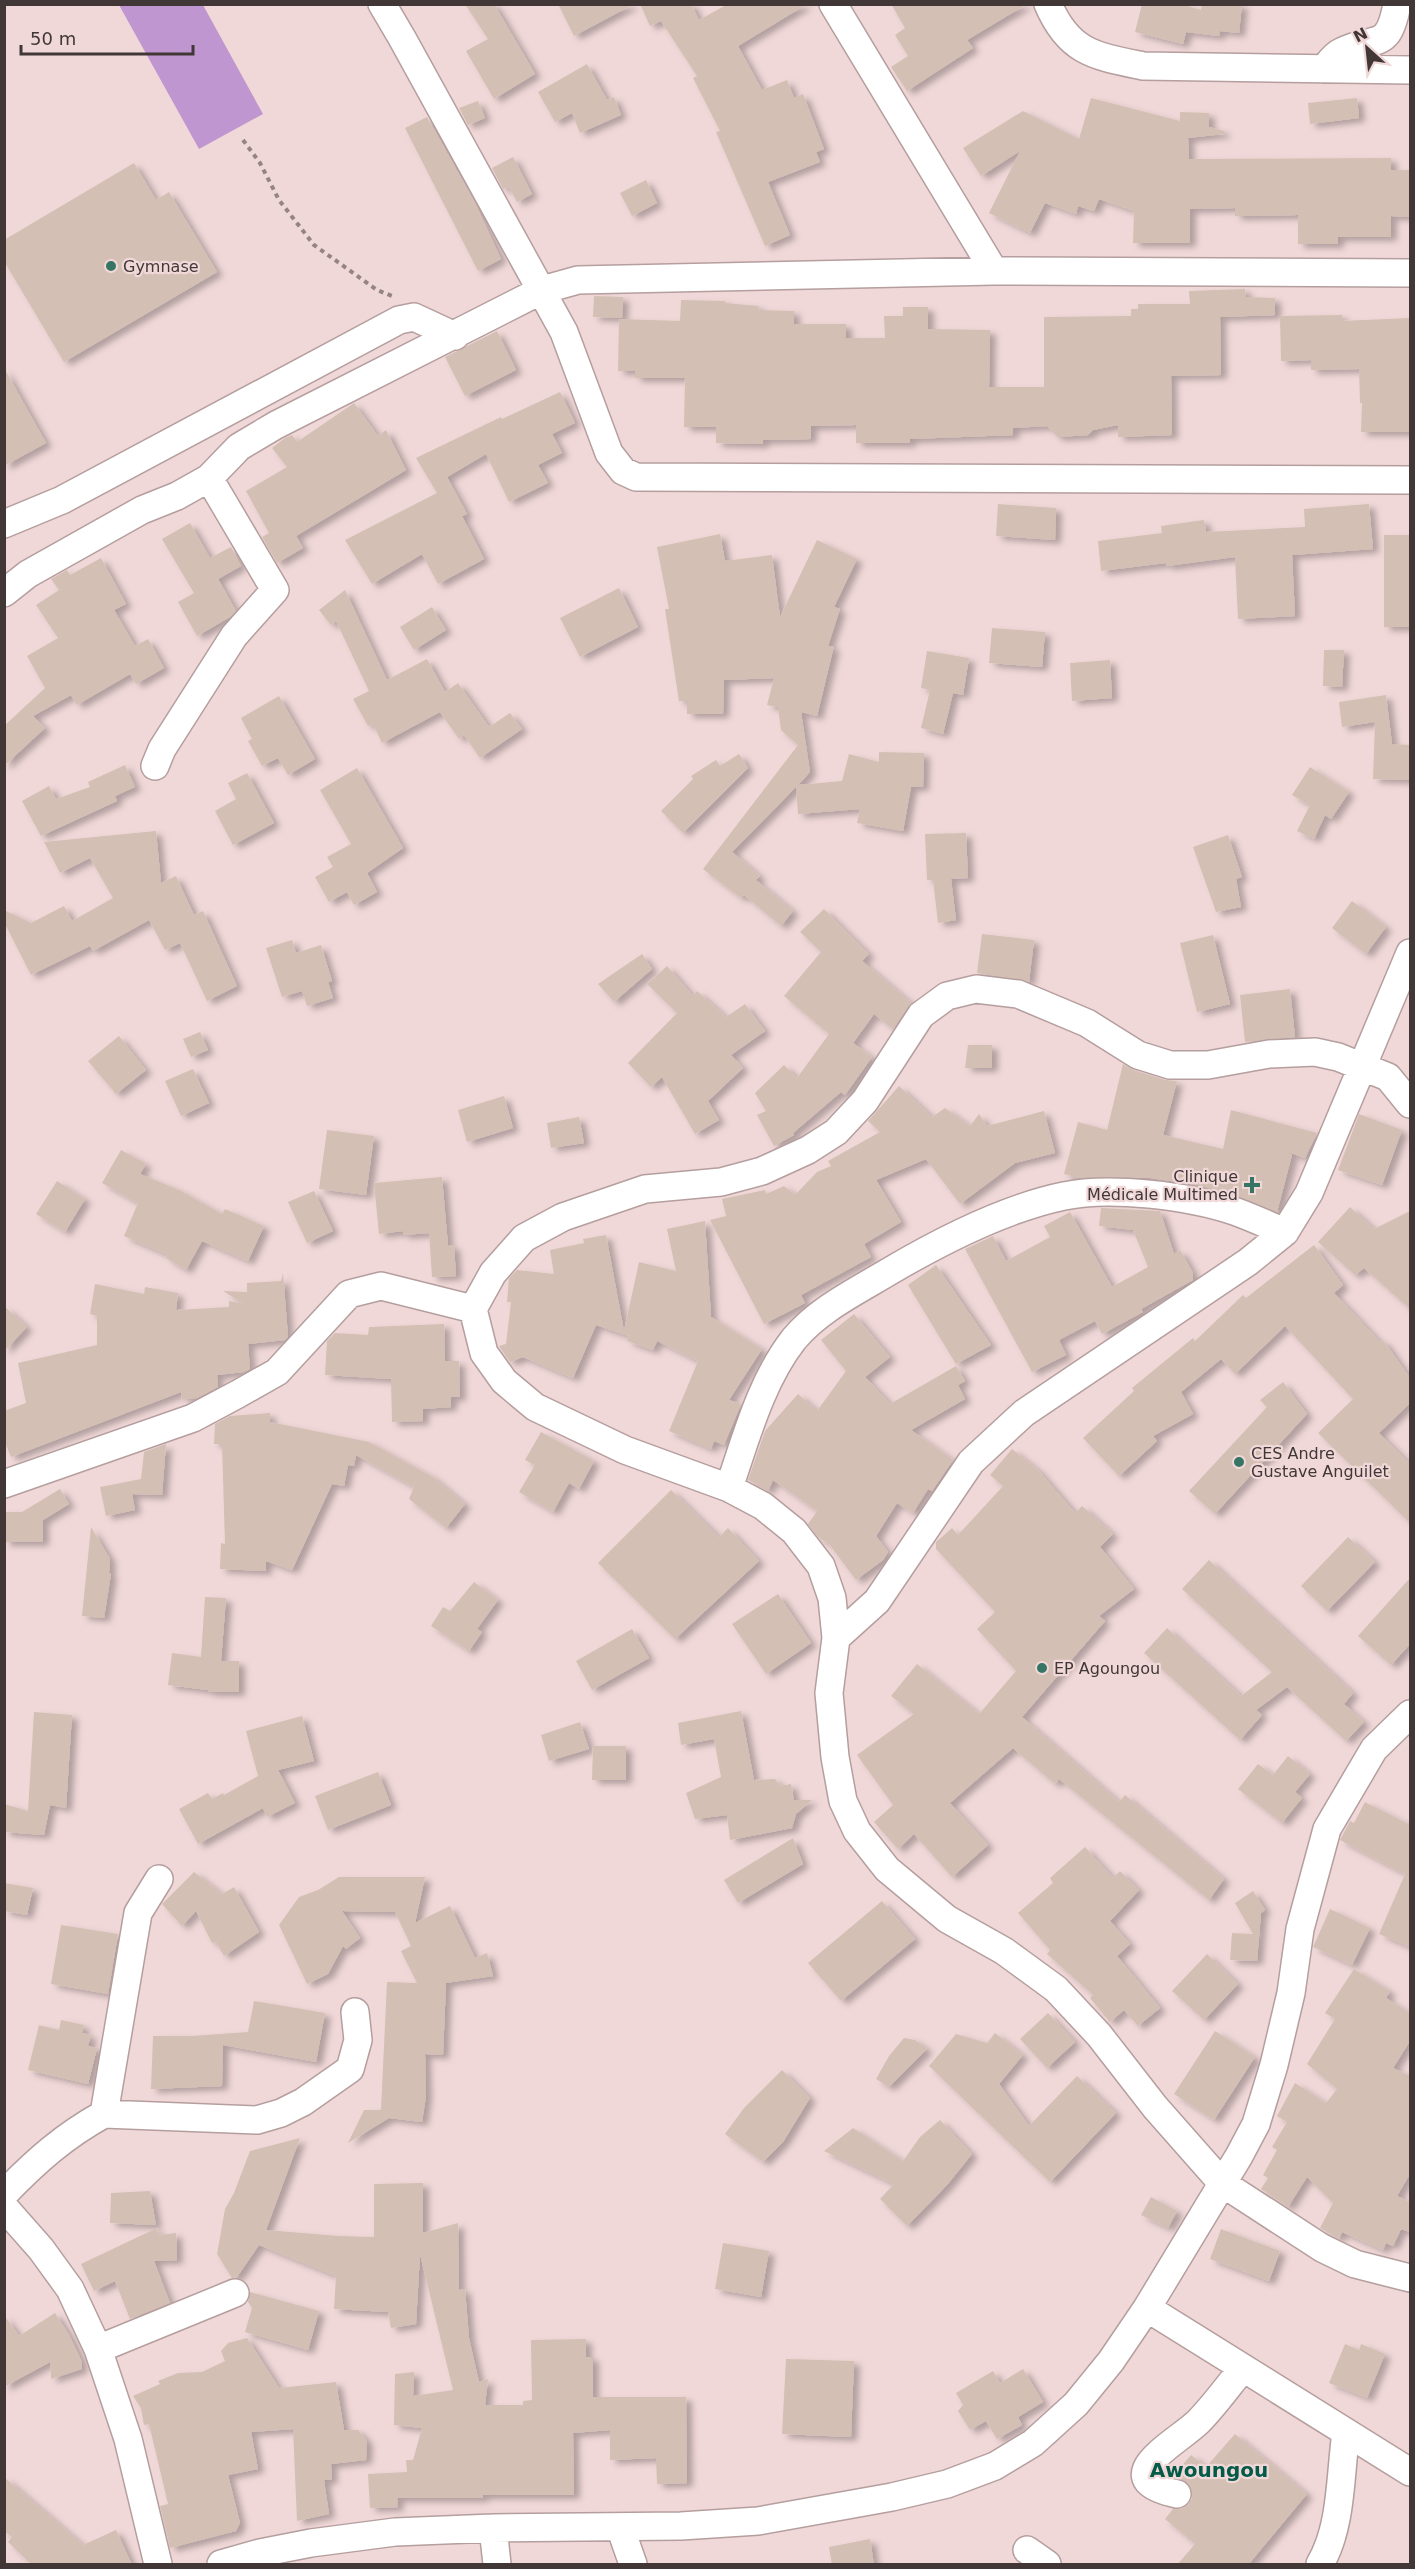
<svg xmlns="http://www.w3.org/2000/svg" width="1415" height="2569" font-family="'DejaVu Sans',sans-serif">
<defs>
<filter id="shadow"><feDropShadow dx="6" dy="4" stdDeviation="3" flood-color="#0004"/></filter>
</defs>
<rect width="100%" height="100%" fill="#f1d8d8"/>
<!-- water -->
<path fill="#bf96cf" d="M119,5H203L263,114L199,149Z"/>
<!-- building -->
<path fill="#d4bfb4" filter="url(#shadow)" d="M465,4H494L535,74L494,99L466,51L488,39Z
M558,4H634L574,36Z
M640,4H695L692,6L699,20L728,4H807L738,46L762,90L787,80L794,98L803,94L824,149L816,152L820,162L768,182L790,235L765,246L716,132L720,131L693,78L697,76L661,21L650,26Z
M891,4H1027L967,40L973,48L907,91L891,67L908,56L895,35L905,28Z
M1142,4H1180L1201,10L1202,4H1242L1239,33L1220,31L1219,36L1186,32L1183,44L1135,32Z
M587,64L607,100L614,97L621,115L580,133L572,113L555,122L538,92Z
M1091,98L1180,121V112L1209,113V127L1224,131V134L1188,138L1189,159L1391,158V170H1410V217L1391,216V237H1338V244H1298V215L1235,216V208L1190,209V243H1133L1134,211L1099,199L1094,211L1078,206L1076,214L1045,203L1030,233L989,213L1020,151L981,176L963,148L1023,111L1079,139Z
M1357,98L1359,118L1310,124L1308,103Z
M478,101L485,118L468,125L459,108Z
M427,117L475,203L501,259L478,271L405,128Z
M513,157L532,194L517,202L509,187L503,189L492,168Z
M134,163L156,200L169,192L217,272L64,362L4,261V240Z
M646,180L657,203L632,216L620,193Z
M1245,289L1246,297L1275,298V315L1220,317L1221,375L1171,376L1172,435L1118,437V425L1093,430L1088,435L1058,437L1047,426L1013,428V435L910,439V443H856V425L811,426V439L763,440V444L716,443V427H684L685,378H635V371H618L619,319L680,321L681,300L725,301V303L759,306L758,310L794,311V324H846V338H885L884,316H903V307H928V329L990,330L989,387H1044V317L1131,316V309H1138V304H1190L1189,291Z
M594,296L623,297L622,318L593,317Z
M1342,315V321L1410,318V432H1361L1362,403H1360L1359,369L1311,370V360L1281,361L1280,316Z
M497,331L516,370L465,396L445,357Z
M4,368L46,443L4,466Z
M560,392L575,423L552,434L562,453L538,465L548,483L509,502L486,454L447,477L467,514L462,516L484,559L438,584L422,554L372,584L345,540L437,493L416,458L501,417L502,419Z
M354,403L378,436L386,430L406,470L296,536L303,548L277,563L262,537L269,533L246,491L287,467L272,448L285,438L292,435L297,442Z
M998,504L1056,508L1055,540L996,536Z
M1369,504L1373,549L1292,555L1295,616L1238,619L1235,557L1167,566L1166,563L1101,571L1098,541L1162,533L1161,526L1204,520L1206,532L1305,527L1304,509Z
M190,523L210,558L231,547L241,566L218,579L236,611L230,617L197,636L178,602L194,593L162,539Z
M720,534L725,561L772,555L780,617L817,540L857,559L834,607L840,609L828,646H834L817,716L801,712L810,772L798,785L842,781L849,754L879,762V752L924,753L923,787H911L903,831L857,823L860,809L798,814L796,787L732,852L760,876L756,880L793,911L781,926L744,895L741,898L703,869L798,745L781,730L778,707L767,705L774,678L724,680L723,714H687V701H679L665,609H669L657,547Z
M1384,535H1410V627H1384Z
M101,558L126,604L114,610L135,646L148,639L164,668L136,684L130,674L77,705L71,695L33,716L45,728L4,766V726L45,688L27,656L58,638L36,605L59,590L51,579L67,570L70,575Z
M619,588L638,627L580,657L560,618Z
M345,590L387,680L427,659L445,692L458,683L489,727L510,713L522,729L480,758L464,735L459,739L440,712L382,743L373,724L368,726L353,699L369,691L336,621L331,625L319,610Z
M432,607L446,630L414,650L400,627Z
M992,628L1045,632L1042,667L989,663Z
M1324,650H1344L1342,687L1323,686Z
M927,651L969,658L963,695L953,693L943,734L921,728L930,690L921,688Z
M1110,660L1112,698L1072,701L1070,663Z
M1386,695L1392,744L1410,745V780L1373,779L1375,722L1342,727L1339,702Z
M279,696L315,759L288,775L278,758L262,766L248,741L252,739L241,718Z
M739,754L748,768L683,833L661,811L693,779L691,776L716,760L720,766Z
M125,765L135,787L115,796L117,801L41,836L22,801L49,786L56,799L90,787L88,782Z
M1310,767L1349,792L1331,819L1325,815L1314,839L1297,831L1310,805L1292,795Z
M357,768L403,848L367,873L377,892L354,905L347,892L329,902L315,877L333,867L327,857L351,844L320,790Z
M247,773L274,823L233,845L215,811L236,799L228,783Z
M156,831L161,883L176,876L194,915L203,911L237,986L207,1001L180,943L165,950L149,920L93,951L90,946L31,975L4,922V910L31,923L64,906L72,921L113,898L90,858L60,873L44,842Z
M966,833L968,878L951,879L956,920L938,923L933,880H927L925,834Z
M1228,835L1242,877L1236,879L1241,907L1216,912L1193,847Z
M1352,901L1386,927L1366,954L1332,928Z
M824,909L869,954L862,961L911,1003L893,1029L874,1014L853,1043L872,1057L845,1095L841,1092L793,1133L794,1135L774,1146L757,1115L766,1111L755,1093L784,1065L797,1078L829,1034L784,996L821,952L800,932Z
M982,934L1034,940L1029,982L977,973Z
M1213,935L1230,1004L1197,1012L1180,943Z
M292,940L296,953L321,945L332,981L328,982L333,998L307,1006L302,991L282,997L266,948Z
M642,954L652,969L614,1002L598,984Z
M667,966L693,996L697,991L726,1017L745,1004L765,1031L731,1055L743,1068L708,1101L719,1120L695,1134L662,1077L651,1087L628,1063L677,1013L647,984Z
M1290,989L1295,1037L1245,1042L1240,995Z
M200,1032L208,1050L191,1057L183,1039Z
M119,1036L146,1070L116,1094L88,1061Z
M968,1045H992V1068H965Z
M1123,1064L1133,1070L1165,1080L1177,1081L1163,1135L1223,1149L1231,1110L1317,1133L1305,1158L1288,1152L1292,1155L1277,1212L1238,1196L1198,1185L1151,1178H1079L1064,1174L1078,1122L1107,1130Z
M193,1069L209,1103L181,1116L165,1081Z
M899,1086L932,1117L945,1108L970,1126L979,1114L987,1126L1044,1111L1055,1153L1015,1163L960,1204L926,1159L876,1180L901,1222L864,1244L871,1257L801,1295L805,1303L764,1324L710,1220L726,1216L722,1199L765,1190L766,1194L784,1186L795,1195L817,1172L831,1166L828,1161L880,1132L868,1121Z
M504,1096L513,1128L467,1142L458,1110Z
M1359,1114L1402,1130L1382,1185L1338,1170Z
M579,1117L584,1143L551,1148L547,1123Z
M327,1130L374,1136L366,1195L319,1189Z
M121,1150L146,1164L140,1174L179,1190L222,1214L225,1209L264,1226L248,1261L202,1241L186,1270L166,1258L168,1255L124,1236L138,1203L102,1183Z
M442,1177L448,1246L454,1245L456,1276L432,1277L429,1233L403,1235V1231L379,1234L374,1183Z
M57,1181L85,1199L65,1232L36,1214Z
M314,1191L333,1231L307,1243L288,1202Z
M1350,1207L1374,1229L1410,1211V1309L1364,1268L1355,1275L1318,1242Z
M1101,1208L1160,1211L1174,1254L1180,1250L1193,1273V1280L1141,1309L1143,1312L1102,1334L1095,1321L1059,1340L1066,1355L1032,1372L965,1249L993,1236L1006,1261L1050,1237L1044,1226L1070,1212L1112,1287L1148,1267L1133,1230L1099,1226Z
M705,1221L711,1317L762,1349L729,1400L741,1404L724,1445L714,1441L711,1449L669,1431L698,1361L657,1341L653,1350L627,1341L629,1336L596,1325L573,1378L523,1357L510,1362L499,1346L506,1344L511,1302H507L509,1278L517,1270L554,1274L550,1250L584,1243L583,1239L606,1235L624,1331L639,1262L676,1271L667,1229Z
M1314,1245L1343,1285L1334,1293L1380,1342L1383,1340L1410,1378V1403L1379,1433L1410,1464V1523L1318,1433L1353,1399L1285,1326L1235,1374L1221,1359L1181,1392L1193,1414L1153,1436L1157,1441L1119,1476L1083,1438L1134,1391L1132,1388L1193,1338L1195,1341L1243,1295L1246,1298Z
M936,1265L991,1345L956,1364L908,1285Z
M283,1273L288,1337L285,1340L248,1344L250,1369L244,1372L217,1375L218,1387L197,1398L182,1399L181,1392L11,1457L4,1440V1411L26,1403L18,1363L97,1345V1316L90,1314L95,1284L144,1294L145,1287L178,1293L176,1310L229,1307V1301L244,1304L223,1291L247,1292V1283L281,1281Z
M4,1306L27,1327L4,1351Z
M854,1314L890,1357L865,1377L890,1404L956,1366L965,1381L958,1385L965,1399L911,1430L953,1460L932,1491L928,1489L913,1513L897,1503L876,1536L888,1552L883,1560L856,1580L829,1544L818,1537L808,1524L817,1511L773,1480L768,1491L748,1480L765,1431L798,1394L817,1411L846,1371L821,1340Z
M444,1324L445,1361H459L460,1397H451V1407L423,1409V1421L392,1422L391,1379L325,1375L327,1341L335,1333L368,1335L369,1327Z
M1283,1382L1307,1414L1215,1514L1189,1491L1267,1407L1260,1400Z
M270,1413V1422L369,1442L433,1477L465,1504L446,1528L409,1499L414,1487L356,1455L354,1466L348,1465L344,1486L332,1484L292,1570L266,1561V1571L220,1569L221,1543L225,1544L222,1444H214L215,1424L230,1416Z
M541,1432L594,1461L579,1489L569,1483L553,1512L519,1492L535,1465L525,1460Z
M166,1444L162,1495L132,1494L135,1510L106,1516L100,1487L141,1479L144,1452Z
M1012,1449L1038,1470L1075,1513L1082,1506L1113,1534L1100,1547L1134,1589L1099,1616L1105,1621L1022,1717L1119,1802L1125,1795L1224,1879L1209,1900L1059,1779L1055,1784L1013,1748L950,1803L988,1845L952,1877L914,1834L898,1849L874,1822L893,1805L857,1755L914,1714L891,1696L917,1664L979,1714L1016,1671L977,1629L995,1612L936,1549V1542L952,1528L958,1535L1003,1486L990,1475Z
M60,1489L69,1504L43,1520V1542H4V1512H22Z
M671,1490L719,1537L728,1528L759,1561L675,1639L598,1563Z
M91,1527L110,1559L109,1573L111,1574L104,1618L82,1616Z
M1348,1537L1375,1562L1327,1611L1301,1586Z
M1209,1560L1353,1693L1344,1704L1364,1722L1346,1741L1287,1687L1256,1710L1262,1715L1240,1740L1144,1653L1167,1628L1241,1696L1272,1672L1182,1589Z
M1410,1578V1644L1391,1665L1358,1636Z
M474,1582L498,1600L477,1629L482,1632L469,1651L431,1626L443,1607L450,1611Z
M778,1594L811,1643L766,1674L732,1624Z
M205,1597L226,1598L221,1661H239V1692H208V1690L168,1685L172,1653L201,1657Z
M632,1629L649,1658L592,1690L576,1661Z
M741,1711L754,1780L775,1779L780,1786L791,1784L794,1800H812L796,1814L792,1828L730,1840L727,1815L695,1819L686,1793L721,1777L714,1739L681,1745L678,1723Z
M34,1712L72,1715L66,1808L50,1805L44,1835L4,1832V1804L28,1811Z
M302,1716L314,1761L278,1770L295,1803L267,1817L263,1808L198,1844L179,1809L208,1793L212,1799L223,1793L224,1795L258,1776L246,1731Z
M580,1722L589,1749L549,1761L541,1735Z
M593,1746H626V1780H592Z
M1288,1756L1310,1774L1295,1792L1302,1798L1282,1823L1238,1789L1258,1764L1273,1775Z
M378,1772L391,1805L328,1830L315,1796Z
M1365,1802L1410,1825V1947L1379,1934L1405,1874L1340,1840L1350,1821L1354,1823Z
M793,1838L803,1864L738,1903L724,1880Z
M1085,1847L1113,1878L1120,1871L1139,1890L1110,1921L1130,1944L1117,1956L1160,2008L1138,2026L1124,2010L1110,2022L1090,1998L1093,1995L1047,1954L1050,1950L1018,1913L1053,1883L1050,1878Z
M194,1872L222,1894L234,1887L259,1932L224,1956L216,1942L212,1943L196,1911L182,1926L162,1904Z
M339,1877H425L415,1923L450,1906L475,1958L487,1953L493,1976L446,1983L443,2055L425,2054L426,2096L422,2122L389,2118L348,2143L364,2110H381L387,1982L417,1983L401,1951L411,1946L395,1912L342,1911L360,1938L346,1949L343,1946L328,1974L307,1984L279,1925L299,1897L318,1890Z
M4,1883L33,1888L27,1915L4,1911Z
M1253,1891L1265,1910L1261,1913L1257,1961L1230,1960L1232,1933L1253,1934L1235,1903Z
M882,1901L915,1939L841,2001L808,1963Z
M1330,1909L1370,1928L1352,1965L1313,1947Z
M61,1925L118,1934L108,1994L51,1984Z
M1207,1954L1238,1984L1204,2020L1172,1991Z
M1354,1969L1390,1991L1386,1998L1410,2013V2041L1393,2068L1410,2076V2174L1397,2196L1410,2202V2232L1401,2229L1393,2246L1386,2243L1383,2250L1342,2232L1339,2239L1320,2228L1333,2203L1307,2177L1288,2207L1261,2189L1268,2178L1263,2175L1277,2150L1272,2147L1287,2122L1277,2116L1295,2083L1326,2103L1337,2089L1307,2064L1335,2019L1325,2013Z
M254,2001L325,2013L316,2062L223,2045L222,2086L151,2089L153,2036H192L248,2032Z
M1048,2013L1075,2042L1047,2068L1020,2039Z
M61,2020L84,2025L82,2033L91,2035L88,2046L97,2048L88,2084L28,2070L39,2025L59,2030Z
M1215,2031L1255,2057L1214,2120L1174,2094Z
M995,2033L1023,2055L999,2084L1029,2126L1077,2076L1116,2113L1050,2182L929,2066L956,2034L987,2043Z
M904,2038L915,2040L927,2049L889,2087L876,2079L889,2056Z
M782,2070L810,2098L783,2142L763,2162L725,2134L744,2108Z
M940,2120L972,2154L947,2185L907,2226L880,2199L894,2184L824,2151L853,2128L903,2161L920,2137Z
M300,2138L266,2230L338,2236L374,2237V2184L423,2183V2233L458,2223L459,2290L465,2289L469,2338L479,2382L488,2379L485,2405H523V2401L532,2400L531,2340L586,2339V2357H593V2397H686L687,2483L657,2484L656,2458L610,2460V2430L573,2433L574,2495H483V2498H397L398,2507L370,2508L368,2474L407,2472L406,2460H413L422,2428L394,2425L395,2374L414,2372L413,2396L453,2390L420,2254L416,2324L391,2328L388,2312L334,2309L336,2276L259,2245L237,2277L232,2278L217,2254L225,2209L234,2193L250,2151Z
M150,2191L156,2225L110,2223L111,2193Z
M1151,2197L1177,2211L1168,2228L1141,2215Z
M157,2228L158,2235L176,2233L177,2260L154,2261L170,2303L130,2319L115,2281L94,2291L81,2264Z
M1221,2229L1280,2251L1269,2281L1210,2259Z
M723,2243L769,2251L761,2297L715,2289Z
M250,2292L319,2311L308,2350L245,2332L252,2308L248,2302Z
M55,2313L69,2335L81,2360L82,2369L51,2379L50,2362L4,2387V2315L19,2336Z
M247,2338L279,2388L336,2382L344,2430H358L367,2441L366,2460L331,2464L332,2480H324L329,2514L297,2521L293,2429L251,2432L258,2469L228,2475L240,2523L236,2531L170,2548L160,2506L168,2504L149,2424L144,2425L141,2408L133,2396L160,2384L158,2381L178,2373L202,2372L225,2361L221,2351L228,2343Z
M1345,2344L1359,2350L1361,2344L1385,2354L1367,2398L1329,2383Z
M786,2359L854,2361L851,2437L782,2434Z
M1023,2369L1043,2402L1018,2417L1022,2425L997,2439L986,2421L970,2430L958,2411L963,2405L956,2393L993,2371L1000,2383Z
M1235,2434L1307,2494L1248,2565H1177L1195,2544L1165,2519L1173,2509H1181L1188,2505L1192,2499V2491L1188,2483L1173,2476L1191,2455L1206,2467Z
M4,2477L83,2545L116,2530L132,2565H32L8,2542L12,2537L4,2531Z
M870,2539L874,2565H832L829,2547Z"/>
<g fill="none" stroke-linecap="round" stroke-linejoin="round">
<!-- minor casing -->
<g stroke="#b59e9e" stroke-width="30">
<path id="minor" d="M382,4L402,38L564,332L609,453L623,471L636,477L1410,480
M833,4L994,271
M1048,4C1069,53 1095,56 1143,66L1410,70
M1324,69C1329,63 1334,55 1341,52C1375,34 1388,54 1397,4
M4,524L62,500L399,320L414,317L455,336
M4,593L28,574L142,510L177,496L209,478L239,447L276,425L542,290L578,280L994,271L1410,273
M155,766L162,749L234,636L275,590L209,478
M1410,1104L1388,1077L1338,1057L1315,1052L1269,1054L1208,1065H1170L1138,1055L1087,1023L1018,994L976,989L947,996L921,1015L865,1101L836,1132L808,1150L762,1171L721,1182L645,1189L563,1217L524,1238L493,1273L473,1309L484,1353L504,1381L535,1407L625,1450L729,1488L763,1506L794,1531L821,1566L832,1598L836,1638L829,1693L835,1757L843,1801L857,1831L887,1869L947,1919L1004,1951L1056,1989L1099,2035L1155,2107L1222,2183L1322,2248L1355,2264L1410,2278
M4,1484L193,1418L238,1394L277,1372L349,1294L381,1286L473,1309
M729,1488C746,1438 761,1381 794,1339C819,1309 857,1291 890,1271C941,1241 1006,1208 1064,1196C1110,1186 1189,1196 1234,1211C1251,1217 1268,1225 1285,1232L1309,1193L1410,953
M836,1638L877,1601L971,1462L1024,1413L1248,1262L1285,1232
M104,2114L257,2120L281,2113L303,2102L350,2069L358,2040L355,2012
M4,2194C36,2161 64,2136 104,2114L138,1913L159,1879
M4,2207L41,2249L70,2289L98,2349
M1147,2308L1410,2472
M1177,2494C1105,2479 1175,2444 1198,2422C1214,2406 1228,2386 1243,2368
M620,2527L633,2564
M493,2528L497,2564
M1027,2550L1047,2564
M158,2564L128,2439L98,2349L235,2293
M221,2564L260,2553L311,2543L395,2532L493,2528L681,2526L758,2521L892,2497L947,2484L995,2466L1033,2443L1076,2404L1111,2361L1147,2308L1239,2156L1256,2124L1274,2065L1291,1993L1300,1929L1327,1829L1374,1749L1410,1714
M1320,2564C1342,2527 1340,2475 1346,2432"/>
</g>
<!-- path -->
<path stroke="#958484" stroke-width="4" stroke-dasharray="4.5 4.5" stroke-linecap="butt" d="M243,140L260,163L279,200L314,245L377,290L392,296"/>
<!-- minor -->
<use href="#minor" stroke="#fff" stroke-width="27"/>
</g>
<!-- markers -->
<g fill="#367563" stroke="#f1d8d8" stroke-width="2">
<circle cx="111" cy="266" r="6"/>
<path d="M1249 1176h6v6h6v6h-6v6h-6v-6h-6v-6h6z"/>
<circle cx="1239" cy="1462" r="6"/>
<circle cx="1042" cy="1668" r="6"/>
</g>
<g text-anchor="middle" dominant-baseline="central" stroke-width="4.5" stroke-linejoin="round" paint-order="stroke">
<!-- poi labels -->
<g font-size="16" fill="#413737" stroke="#f1d8d8" text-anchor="start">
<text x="123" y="266">Gymnase</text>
<text x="1238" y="1176" text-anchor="end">Clinique<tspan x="1238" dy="18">Médicale Multimed</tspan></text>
<text x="1251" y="1453">CES Andre<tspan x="1251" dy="18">Gustave Anguilet</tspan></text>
<text x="1054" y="1668">EP Agoungou</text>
</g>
<!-- quarter labels -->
<g font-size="20" font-weight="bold" fill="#025a47" stroke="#f1d8d8">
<text x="1209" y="2470">Awoungou</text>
</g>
</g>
<!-- border -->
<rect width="1415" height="2569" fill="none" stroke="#413737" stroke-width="12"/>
<!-- north arrow -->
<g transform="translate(1367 48) rotate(333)" stroke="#f1d8d8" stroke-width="4.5" paint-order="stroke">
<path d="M0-4.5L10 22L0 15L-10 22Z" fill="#413737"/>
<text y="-9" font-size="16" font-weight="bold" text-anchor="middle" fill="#413737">N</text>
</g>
<!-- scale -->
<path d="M21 45v9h172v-9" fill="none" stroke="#413737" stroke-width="3"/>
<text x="30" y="45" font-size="18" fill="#413737" stroke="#f1d8d8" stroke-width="4.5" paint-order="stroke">50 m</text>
</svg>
